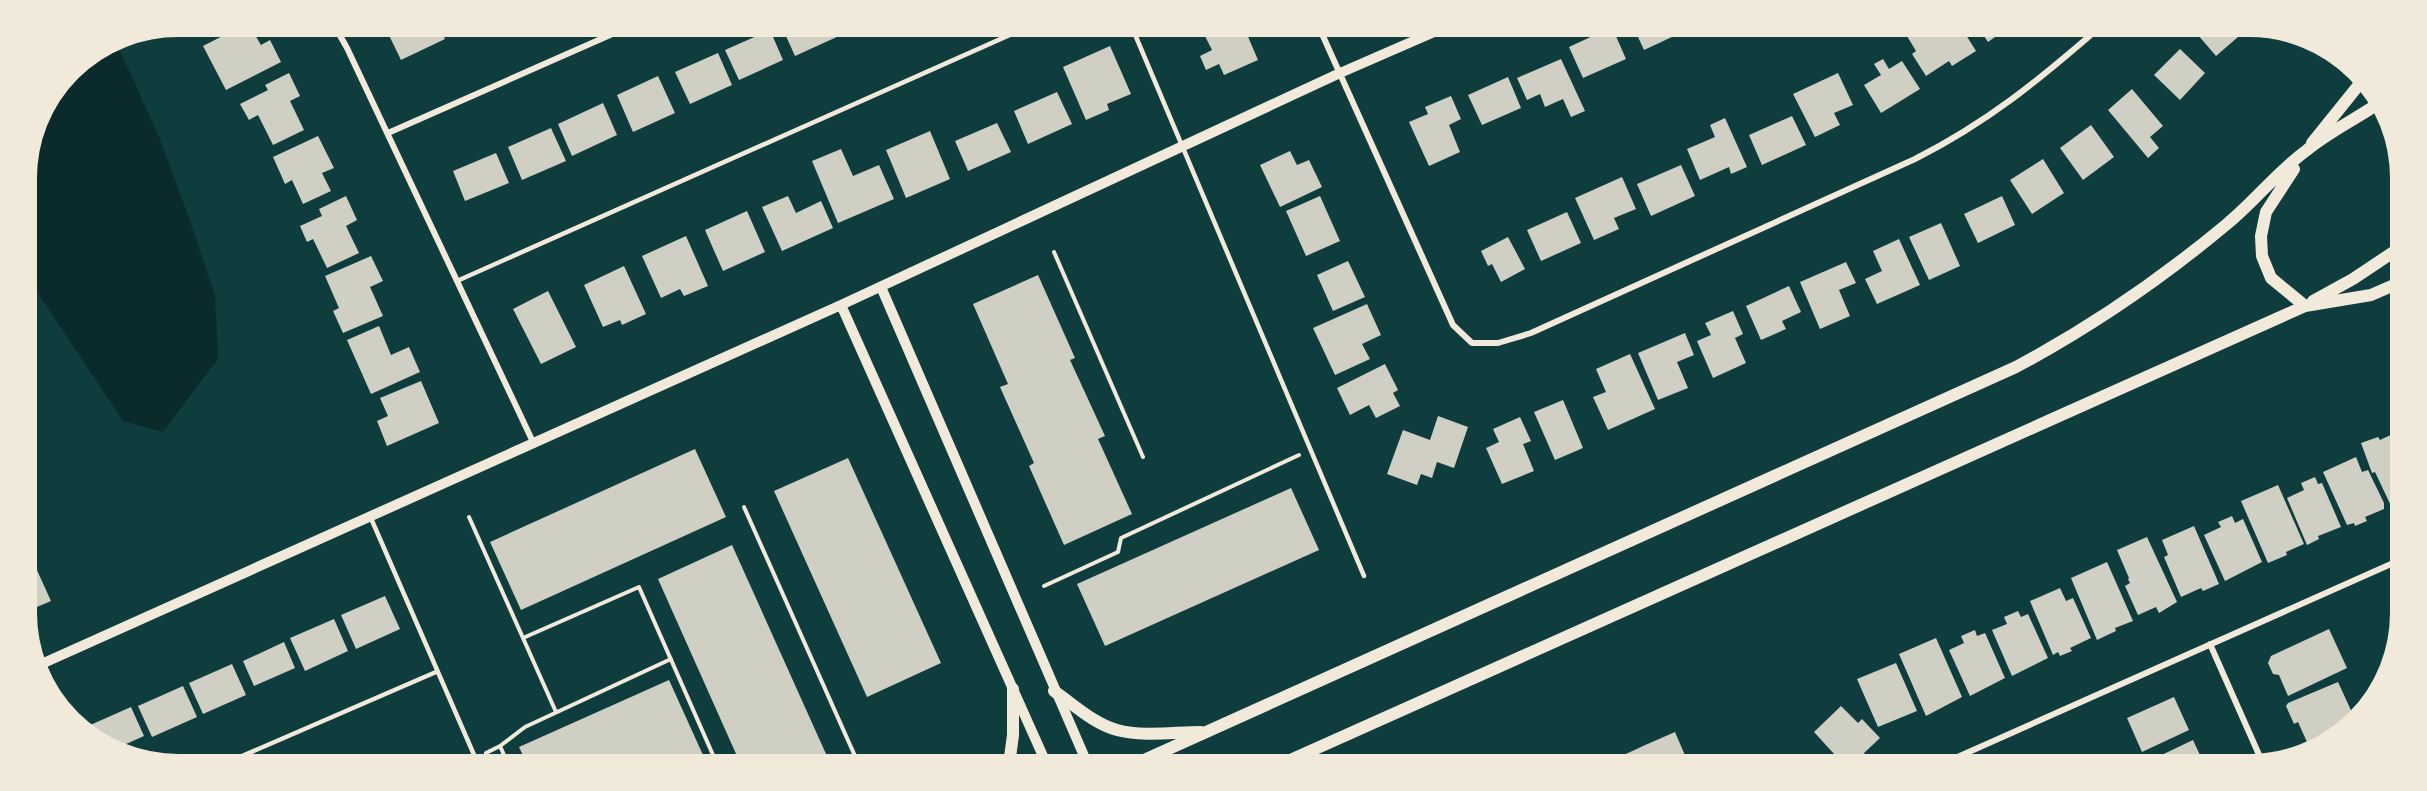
<svg xmlns="http://www.w3.org/2000/svg" width="2427" height="791" font-family="Inter,sans-serif">
<rect width="100%" height="100%" fill="#0f3d3e"/>
<!-- water -->
<path fill="#0a2a2b" d="M112,39L122,55L159,137L188,215L215,296L218,359L163,432L123,421L23,271V168L34,118L68,68Z"/>
<!-- building -->
<path fill="#cfcfc3" d="M207,23H229L214,33Z
M248,23L261,45L270,40L281,62L226,90L203,46Z
M383,23H437L445,39L401,60Z
M457,23H484L461,34Z
M784,24H834L839,36L795,56L781,25Z
M866,24H896L871,35Z
M1218,25H1243L1258,60L1224,75L1219,64L1206,70L1200,56L1212,50L1203,32Z
M1633,26H1686L1687,30L1644,50Z
M1694,26H1718L1698,35Z
M1612,27L1626,59L1583,78L1569,47Z
M1910,27H1961L1976,51L1952,66L1949,61L1926,76L1912,54L1916,51L1904,31Z
M1978,27H2009L1988,42Z
M2192,28H2242L2245,31L2216,56Z
M770,30L783,60L739,80L725,50Z
M1110,46L1131,94L1107,104L1109,110L1086,120L1063,67Z
M2180,49L2205,73L2180,100L2154,75Z
M718,53L732,85L690,104L675,72Z
M1561,59L1585,111L1571,117L1563,99L1545,107L1540,94L1527,100L1517,78Z
M1883,59L1889,69L1902,61L1920,89L1881,113L1864,85L1881,75L1874,64Z
M289,73L300,96L290,101L304,130L273,145L258,115L249,120L240,104L268,90L265,85Z
M1838,73L1853,105L1834,113L1840,125L1815,137L1793,94Z
M658,76L675,113L633,132L617,95Z
M1508,77L1521,108L1482,125L1468,95Z
M2132,89L2163,126L2150,137L2159,148L2148,158L2108,110Z
M1057,92L1072,124L1028,144L1014,111Z
M1451,96L1461,119L1449,125L1460,152L1429,166L1409,122L1428,114L1425,107Z
M603,103L617,135L572,156L558,124Z
M1792,116L1806,145L1762,165L1749,135Z
M1725,118L1747,167L1731,174L1729,167L1700,180L1687,149L1715,137L1710,125Z
M997,123L1011,152L968,171L955,141Z
M2091,125L2114,157L2083,180L2060,148Z
M551,128L566,161L522,180L508,147Z
M930,131L950,179L906,198L886,150Z
M318,136L334,168L322,173L331,191L303,204L292,180L285,184L273,157Z
M841,149L853,176L879,165L894,199L838,223L812,161Z
M1290,151L1297,165L1309,160L1322,187L1280,207L1260,165Z
M496,153L509,183L465,201L453,171Z
M2043,159L2064,193L2032,214L2010,180Z
M1681,165L1695,196L1651,216L1637,184Z
M1622,177L1636,209L1614,218L1619,229L1594,240L1575,198Z
M346,196L357,220L346,226L359,253L327,268L313,239L307,242L300,226L322,216L319,209Z
M788,196L796,213L821,201L833,228L782,251L762,207Z
M1320,196L1340,241L1306,256L1286,211Z
M2002,196L2015,225L1978,243L1964,214Z
M747,211L765,252L723,271L705,230Z
M1567,212L1581,243L1541,261L1527,230Z
M1941,223L1960,266L1929,280L1909,237Z
M686,236L708,286L684,296L680,289L661,298L642,256Z
M1508,237L1525,269L1501,282L1492,264L1488,266L1481,251Z
M1899,239L1920,285L1877,304L1865,279L1882,271L1873,251Z
M371,256L383,281L370,287L383,316L343,333L333,311L339,308L325,276Z
M1348,261L1365,297L1333,311L1317,275Z
M1846,262L1856,283L1839,290L1850,316L1820,329L1800,282Z
M624,266L646,314L622,325L620,320L603,327L584,285Z
M1038,275L1075,358L1070,360L1105,436L1098,439L1132,514L1064,545L1029,466L1034,463L1000,387L1008,384L973,304Z
M1789,286L1801,312L1782,321L1786,329L1761,340L1746,306Z
M548,291L576,347L541,364L513,309Z
M1367,304L1381,335L1362,344L1370,359L1335,375L1313,328Z
M1733,311L1743,334L1735,338L1746,363L1713,378L1697,341L1711,335L1705,323Z
M379,326L391,355L409,347L420,372L371,394L347,340Z
M1685,333L1694,355L1677,362L1688,388L1658,400L1638,353Z
M1630,354L1655,409L1608,430L1593,397L1606,392L1596,369Z
M1385,364L1398,390L1393,393L1400,406L1376,418L1369,405L1350,415L1337,388Z
M421,381L439,423L387,446L377,421L388,416L380,398Z
M1563,400L1583,448L1555,460L1534,412Z
M1438,416L1468,427L1454,468L1437,462L1432,478L1421,474L1417,485L1387,474L1403,430L1430,440Z
M1520,417L1531,441L1523,444L1534,471L1502,484L1486,448L1499,442L1493,429Z
M2395,433L2400,445V508L2398,505L2392,508L2375,472L2372,473L2361,443L2378,437L2380,440Z
M695,449L726,517L521,610L490,542Z
M2356,457L2362,472L2368,470L2384,503V509L2365,517L2367,521L2355,526L2354,523L2347,525L2323,472Z
M848,458L941,663L867,697L774,491Z
M2315,477L2318,484L2322,483L2341,527L2318,536L2319,539L2307,545L2287,498L2304,490L2301,483Z
M2278,485L2304,544L2286,552L2287,555L2268,563L2241,501Z
M1291,488L1319,550L1105,646L1077,584Z
M2232,516L2235,523L2243,519L2262,562L2225,581L2204,535L2221,527L2218,522Z
M2194,526L2219,584L2203,591L2201,588L2181,597L2164,557L2168,555L2162,540Z
M2147,537L2177,602L2159,613L2156,607L2138,615L2125,586L2130,583L2128,579L2129,578L2117,550Z
M732,545L831,765H741L658,579Z
M2107,562L2133,621L2115,628L2116,631L2097,640L2071,578Z
M36,568L51,601L25,612V572Z
M2060,588L2066,601L2073,598L2091,638L2070,648L2072,651L2060,656L2058,652L2053,655L2030,601Z
M385,596L400,629L356,649L341,615Z
M2018,611L2021,617L2028,614L2048,658L2012,676L1992,630L2007,624L2004,617Z
M334,619L348,651L305,671L290,638Z
M2329,629L2347,668L2288,696L2279,675L2273,674L2268,663L2271,656Z
M1975,630L1977,636L1985,633L2005,678L1970,696L1949,650L1964,643L1961,636Z
M1936,638L1962,697L1926,716L1899,654Z
M284,642L295,668L254,686L243,661Z
M1896,663L1917,711L1878,727L1857,679Z
M232,664L246,695L203,714L189,683Z
M669,680L703,755L683,764H527L519,747Z
M2338,682L2355,719L2307,742L2298,722L2294,724L2286,706L2288,703Z
M183,686L197,717L152,737L138,706Z
M2174,697L2189,730L2142,752L2127,718Z
M1841,706L1858,723L1862,719L1880,738L1864,753L1866,756L1855,767L1850,763L1846,767L1814,732Z
M131,707L144,736L115,749L92,735L88,726Z
M1675,732L1690,767H1598L1643,746Z
M2193,740L2206,768H2153L2149,761Z
M1802,758L1831,766L1830,767H1799Z"/>
<g fill="none" stroke-linecap="round" stroke-linejoin="round">
<!-- path -->
<path stroke="#f1e9da" stroke-width="4" d="M1054,252L1143,457
M744,507L859,765
M469,517L556,712
M1044,586L1118,552L1121,538L1299,455
M523,638L639,587L717,764
M500,746L525,727L671,659
M486,753L500,746L508,764"/>
<!-- service -->
<path stroke="#f1e9da" stroke-width="4.5" d="M1131,25L1364,576
M457,281L1032,25
M370,516L478,764
M226,763L436,672"/>
<!-- minor -->
<path stroke="#f1e9da" stroke-width="6" d="M333,23L347,48L533,442
M1318,25L1453,325L1472,343H1498L1531,333L1915,159C1988,122 2039,80 2100,27
M388,133L635,24
M2210,644L2264,766
M1935,767L2400,560"/>
<!-- tertiary -->
<path stroke="#f1e9da" stroke-width="10" d="M881,287L1088,765
M841,305L1047,765
M37,666L841,305L1340,73L1448,26"/>
<!-- secondary -->
<path stroke="#f1e9da" stroke-width="12" d="M2312,143L2366,76
M2294,169L2266,212L2261,236L2262,256L2271,278L2305,306
M2313,301L2353,279L2401,247
M1054,691C1073,704 1094,724 1117,730C1144,737 1174,732 1201,732
M1009,765L1013,735V689
M1133,765L2016,367C2091,327 2161,279 2227,224C2255,201 2278,171 2307,150C2329,132 2356,119 2379,103
M1277,766L2305,306L2371,295L2401,282"/>
</g>
<!-- crop -->
<path d="M0 0H2427V791H0ZM178 33H2249A145 145 0 0 1 2394 178V613A145 145 0 0 1 2249 758H178A145 145 0 0 1 33 613V178A145 145 0 0 1 178 33Z" fill="#f1e9da" fill-rule="evenodd"/>
<path fill="none" stroke="#f1e9da" stroke-width="8" d="M178 33H2249A145 145 0 0 1 2394 178V613A145 145 0 0 1 2249 758H178A145 145 0 0 1 33 613V178A145 145 0 0 1 178 33Z"/>
</svg>
